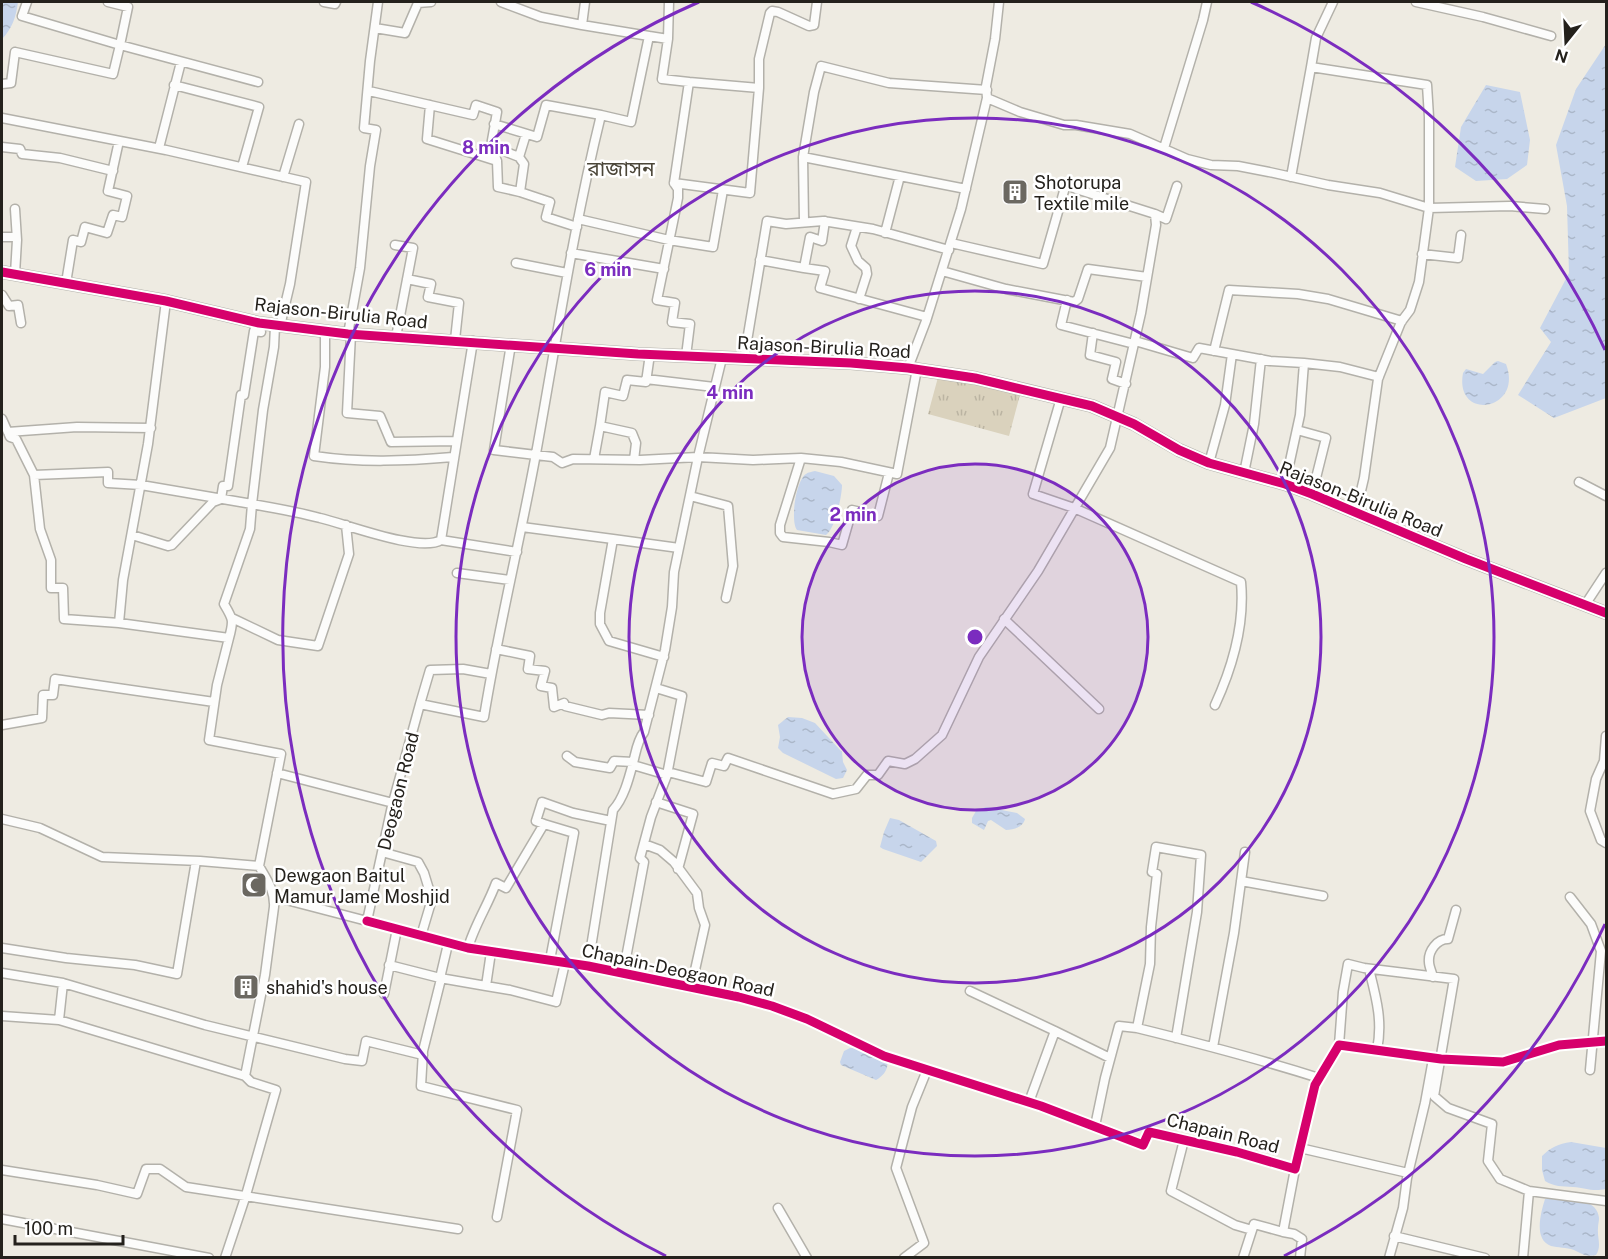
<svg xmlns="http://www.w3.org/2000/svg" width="1608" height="1259" font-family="'Public Sans','Noto Sans Bengali',sans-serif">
<defs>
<pattern id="grass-tufts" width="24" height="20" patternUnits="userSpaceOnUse" patternTransform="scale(1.5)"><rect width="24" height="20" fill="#dad2bd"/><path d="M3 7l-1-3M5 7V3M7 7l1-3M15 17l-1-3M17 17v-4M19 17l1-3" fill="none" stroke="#bbb4a2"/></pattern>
<pattern id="water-ripples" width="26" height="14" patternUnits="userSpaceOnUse" patternTransform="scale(1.5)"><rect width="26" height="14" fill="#c7d5eb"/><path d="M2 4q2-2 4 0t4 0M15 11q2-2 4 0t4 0" fill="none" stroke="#abb7c9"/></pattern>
</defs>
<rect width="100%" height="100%" fill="#eeebe2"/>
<!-- grass -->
<path fill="url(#grass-tufts)" d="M940,370L1021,391L1009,436L928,414Z"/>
<!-- water -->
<path fill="url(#water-ripples)" d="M2,2H18C16,17 12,29 2,39Z
M1606,44V398L1554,418L1518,395L1551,342L1540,328L1569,273L1567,206L1556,145L1576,89Z
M1486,85L1520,92L1530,140L1527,165L1507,179L1476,181L1455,167L1461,127Z
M1498,361L1506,364C1524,411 1454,422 1463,373L1466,369L1483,374L1495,362Z
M815,471L834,476L842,485C842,496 835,529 826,535L797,530C790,521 796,480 806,474C808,472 812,472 815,471Z
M788,717L802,718L815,723L842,752L843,762L847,770L843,778L836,779L783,753L778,748L780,737L778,725Z
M986,807L1017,813L1025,819C1023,827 1014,830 1006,830L991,820L988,821L984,830L972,823V818L976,811Z
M890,818L899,820L936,841L937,846L921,862L883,849L880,847L884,832Z
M850,1048H859L887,1061C889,1069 883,1076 876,1080L841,1065L840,1062L844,1051Z
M1571,1142L1606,1148V1189C1592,1192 1586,1188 1573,1187C1561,1186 1555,1187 1545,1181L1542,1170V1156C1551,1147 1558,1144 1571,1142Z
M1545,1199C1561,1199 1597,1195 1599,1218C1599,1222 1598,1224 1598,1228C1597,1238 1602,1246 1596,1255C1585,1257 1583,1254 1574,1250C1566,1247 1558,1248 1551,1246C1533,1240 1541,1212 1545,1199Z"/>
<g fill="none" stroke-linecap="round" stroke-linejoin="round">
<!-- minor casing -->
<g stroke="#b3b1aa" stroke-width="11">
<path id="minor" d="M108,2L128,7L120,45L258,82
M324,2L335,4L336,2
M501,2L541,17L582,25
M669,2L668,39L662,79L689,82L674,183L750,193L759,88V59L770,13L772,11L778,12L809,26L814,25L817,2
M999,2L995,39L986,86L987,98L1020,112L1064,125H1076L1130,134L1187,159L1211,165L1238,166L1269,172L1328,185L1380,193L1429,208L1419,282L1410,310L1401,322L1378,379L1364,478L1356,512
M1333,2L1316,38L1311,67L1427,85L1429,117V208L1510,206L1545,209
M1416,2L1483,17L1551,36
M375,28L405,33L418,3L431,2
M649,36L668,39
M689,82L759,88
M2,84L11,83L15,52L113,74L120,45L22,16L27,2
M174,85L259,107L242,167
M369,91L473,115L476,105L497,112L491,146L519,157L524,164L520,192L498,187L497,161L491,146
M430,105L427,139L497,161
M2,118L166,150L306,182L290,284L280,326
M494,124L537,137L546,105L601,115
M2,147L20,149L22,154L60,158L113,171
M159,148L181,62
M1164,148L1203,20L1207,2
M519,157L526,134
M803,157L804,221
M283,177L299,124
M1291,177L1311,67
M674,183L678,189V198L657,300L675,303L672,322L690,324L686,356
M966,189L803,157L814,92L821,66L889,83L987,90
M520,192L550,202L546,217L577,227
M15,209L17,240L15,274
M1155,214L1166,219L1177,186
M578,219L669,240L713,247L723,190
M825,221L822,241L810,237L804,268L825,271L820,288L927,317
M857,227L851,246L858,261L866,268L867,274L859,299
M885,233L900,176
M2,237H16
M395,245L413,248L396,337
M571,253L664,269
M1422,254L1458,258L1461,235
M760,260L804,268
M516,263L567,273
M942,271L1006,289L1074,302L1078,299L1088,269L1147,277
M407,279L431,284L428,297L459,303L455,340
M66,283L73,240L81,242L85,227L107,233L113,215L122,217L127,196L108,191L119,141
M2,295L9,306L18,305L21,323
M1067,300L1061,325L1134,344
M166,301L148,444L123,580L119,623L229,638L217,685L209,740L281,754L259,866
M325,331V367L314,456C361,463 406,461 453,457
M1093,333L1090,355L1116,362L1112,379L1126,384
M348,334L360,268L370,166L376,130L364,128L370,61L378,2
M351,334L347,413L380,416L391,442L456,441
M473,341L441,540L517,552
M1135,341L1193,358L1199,348L1232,354L1225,405L1209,463
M511,344L494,450L553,457L562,463L573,459L640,460L698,457L753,460L801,458L841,462L897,474L917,369
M1214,351L1229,290L1298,294L1328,299L1402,321
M1232,354L1270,361L1304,363
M744,359L767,221L786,224L823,221L873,229L949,250
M908,368L926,321L961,209L987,98
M646,379L714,387
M1061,398L1033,494L1074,508L1241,582C1245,625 1233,666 1215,705
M2,419L10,437L16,439L34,475L108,472V483L141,485L252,504L263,410L274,347L275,326
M1297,430L1326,438L1312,494
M8,432L77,427L151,428
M801,458L780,525V533L783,537L829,542L842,545L852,510L878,516L889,473
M594,459L600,426
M634,460L636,443L632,433L600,426L605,392L623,396L627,380L646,382L650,354
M1244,473L1254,424L1261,359
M34,475L40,529L51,560V588H63L64,619L119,623
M1579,482L1606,496
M1285,484L1300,415L1304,363L1340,367L1379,377
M690,496L728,506L733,566L726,598
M522,527L613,539L600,613V624L609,641L664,657
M132,535L168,546L172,545L213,502L221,499L223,486H228L241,395H244L254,331L261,332L259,323
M613,539L679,548
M457,573L510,580
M1585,605L1606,573
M232,618L278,640L318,646L349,554L346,525
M1004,619L1099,709
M229,638C234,620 233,619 224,604L250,529L252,504C275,508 298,512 320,518C346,524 420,553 441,540
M496,649L530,656L528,669L545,671L541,686L552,688L554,707L564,703L565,706L602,715L609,713L649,715
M420,704L430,670L463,669L491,674
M2,725L42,718L43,695H53L55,679L214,702
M1606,736L1604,761L1596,779L1590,811L1601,840L1606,843
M567,756L575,762L610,768L614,761L633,762
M633,765L667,775
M668,772L706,782L712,763L724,766L728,758L833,794L856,789L867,775H878L888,761L905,764L915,759L942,735L979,657L1038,571L1110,448L1141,313L1156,225L1155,214L1076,189L1066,184L1043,264L951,243
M277,773L393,803
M656,802L693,814L678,869
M2,819L40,828L102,857L200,861L259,866C267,880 275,891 274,907L265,975L245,1076L251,1082L276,1090L246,1195L225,1258
M544,824L536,821L542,802L573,813L611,821
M644,844L660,850L674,862L697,893L699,908L705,925L691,988
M382,852L418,862L424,873L432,899L421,936
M1241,881L1323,896
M275,897L367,921L392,806L420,704L484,717C498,630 519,545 535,459C556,344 573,229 601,115L631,122L649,36L582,25L585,2
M1570,897L1591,924L1601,951L1590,1070
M367,921L468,948L588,966L739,997L772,1006L807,1019L884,1056L1041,1106L1143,1145L1149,1132L1237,1152L1295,1169L1315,1085L1339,1045L1441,1059L1503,1062L1559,1045L1606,1041
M448,944L440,978L486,986
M2,948L66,958L135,965L177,974L196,861
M468,948C474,926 488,905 496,883L506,888L544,824L574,833L550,960
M491,952L486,986L510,990L556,1002L565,963
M389,965L440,978
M588,966L613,810C624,798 629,778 633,763C636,752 637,741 644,732L665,650L672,607L674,572L698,457L722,358
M1369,969C1376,997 1383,1021 1377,1050
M2,973L63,983L205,1025L345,1059L362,1061L366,1041L423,1055
M623,974L644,862L640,858L651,817L667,775L682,696L656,688
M1433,977C1432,972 1429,967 1429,962C1428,951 1437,939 1448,939L1456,910
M441,979L423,1051L421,1086L517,1110L497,1217
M970,991L1055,1031
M384,994L397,929
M2,1016L59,1020L63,983
M59,1020L245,1076
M1176,1038L1197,912L1201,855L1156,847L1152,872L1157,874L1151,927L1150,964L1137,1028C1198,1043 1259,1059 1319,1078
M1339,1045L1343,992L1348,964L1364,968L1454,979L1434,1096L1448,1108L1492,1124L1488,1161L1500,1179L1529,1191
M1213,1047L1234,933L1245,852
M1029,1102L1055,1031L1110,1058
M1095,1126L1105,1078L1119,1026L1137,1028
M1184,1140L1171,1191L1235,1225L1252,1230
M1300,1148L1408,1173
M2,1170L97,1185L137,1194L146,1169H160L186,1187L458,1229
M778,1208L807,1258
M2,1219L209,1258
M1283,1232L1294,1234L1302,1239L1300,1258
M1394,1236L1485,1258
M904,1258L924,1243L896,1168L912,1107L927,1070
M1243,1258L1254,1224L1283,1232L1295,1169
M1389,1258L1403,1208L1407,1178L1425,1103L1433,1059
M1523,1258L1529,1191L1606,1201"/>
</g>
<!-- tertiary casing -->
<g stroke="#b3b1aa" stroke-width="14">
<path id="tertiary" d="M2,272L166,301L259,323L348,334L638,354L851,363L908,368L975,378L1092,406L1134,424L1179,450L1209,463L1285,484L1312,494L1466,559L1606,613"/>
</g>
<!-- minor -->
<use href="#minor" stroke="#fcfcfb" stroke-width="8"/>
<!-- tertiary -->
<use href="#tertiary" stroke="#fcfcfb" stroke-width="10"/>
<!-- cycleway casing -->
<g stroke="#fff" stroke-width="13">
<path id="cycleway" d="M2,272L166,301L259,323L348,334L638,354L851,363L908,368L975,378L1092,406L1134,424L1179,450L1209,463L1285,484L1312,494L1466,559L1606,613
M367,921L468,948L588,966L739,997L772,1006L807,1019L884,1056L1041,1106L1143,1145L1149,1132L1237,1152L1295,1169L1315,1085L1339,1045L1441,1059L1503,1062L1559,1045L1606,1041"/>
</g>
<!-- cycleway -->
<use href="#cycleway" stroke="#d6006c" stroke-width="9"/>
</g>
<!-- distance rings -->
<circle cx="975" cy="637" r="173" fill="#7b2cbf" fill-opacity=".12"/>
<g fill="none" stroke="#7b2cbf" stroke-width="3">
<circle cx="975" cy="637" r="173"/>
<circle cx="975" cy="637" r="346"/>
<circle cx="975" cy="637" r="519"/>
<path d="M1605 924A692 692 0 0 1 1284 1256M666 1256A692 692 0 0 1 699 2M1251 2A692 692 0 0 1 1605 350"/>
</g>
<!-- icons -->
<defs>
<g id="building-square" transform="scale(1.35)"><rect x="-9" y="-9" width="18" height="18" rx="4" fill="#6b6861" stroke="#fff"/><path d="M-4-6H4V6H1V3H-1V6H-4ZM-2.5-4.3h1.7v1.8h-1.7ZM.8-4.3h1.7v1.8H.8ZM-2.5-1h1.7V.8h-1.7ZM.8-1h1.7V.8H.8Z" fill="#fff"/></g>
<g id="mosque-square" transform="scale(1.35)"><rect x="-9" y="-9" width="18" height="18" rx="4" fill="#6b6861" stroke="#fff"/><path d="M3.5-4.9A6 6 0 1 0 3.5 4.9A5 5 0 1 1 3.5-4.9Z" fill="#fff"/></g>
</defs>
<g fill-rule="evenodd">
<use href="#building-square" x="1015" y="192"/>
<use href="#mosque-square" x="254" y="885"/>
<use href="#building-square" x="246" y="987"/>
</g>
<g text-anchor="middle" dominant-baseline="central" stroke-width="5" stroke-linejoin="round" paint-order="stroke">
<!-- poi labels -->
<g font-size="18" fill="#24211c" stroke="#fff" text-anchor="start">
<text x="1034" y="182">Shotorupa<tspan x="1034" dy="21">Textile mile</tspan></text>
<text x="274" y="875">Dewgaon Baitul<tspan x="274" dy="21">Mamur Jame Moshjid</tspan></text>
<text x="266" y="987">shahid's house</text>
</g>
<!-- street labels -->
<g font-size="18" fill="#24211c" stroke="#fff">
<text transform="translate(341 313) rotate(6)">Rajason-Birulia Road</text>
<text transform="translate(824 347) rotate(3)">Rajason-Birulia Road</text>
<text transform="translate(1361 499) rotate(22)">Rajason-Birulia Road</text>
<text transform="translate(398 791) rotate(-76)">Deogaon Road</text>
<text transform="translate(678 970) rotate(12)">Chapain-Deogaon Road</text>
<text transform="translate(1223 1133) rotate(14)">Chapain Road</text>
</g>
<!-- quarter labels -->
<g font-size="21" fill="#4b4639" stroke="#fff">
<text x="621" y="168">রাজাসন</text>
</g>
</g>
<circle cx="975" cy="637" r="9" fill="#7b2cbf" stroke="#fff" stroke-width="3"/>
<g font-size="18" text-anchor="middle" font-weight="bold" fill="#7b2cbf" stroke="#fff" stroke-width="5" stroke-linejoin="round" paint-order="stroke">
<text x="486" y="154">8 min</text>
<text x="608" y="276">6 min</text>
<text x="730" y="399">4 min</text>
<text x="853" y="521">2 min</text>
</g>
<!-- border -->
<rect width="1608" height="1259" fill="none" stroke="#24211c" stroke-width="6"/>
<!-- north arrow -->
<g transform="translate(1566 42) rotate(198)" stroke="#ffffff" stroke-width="4.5" paint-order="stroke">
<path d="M0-4.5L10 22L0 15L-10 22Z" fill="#24211c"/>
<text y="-9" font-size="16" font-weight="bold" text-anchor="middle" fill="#24211c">N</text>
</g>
<!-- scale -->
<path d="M15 1235v9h108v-9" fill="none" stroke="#24211c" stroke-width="3"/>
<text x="24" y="1235" font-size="18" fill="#24211c" stroke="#ffffff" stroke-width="4.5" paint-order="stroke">100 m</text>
</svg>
